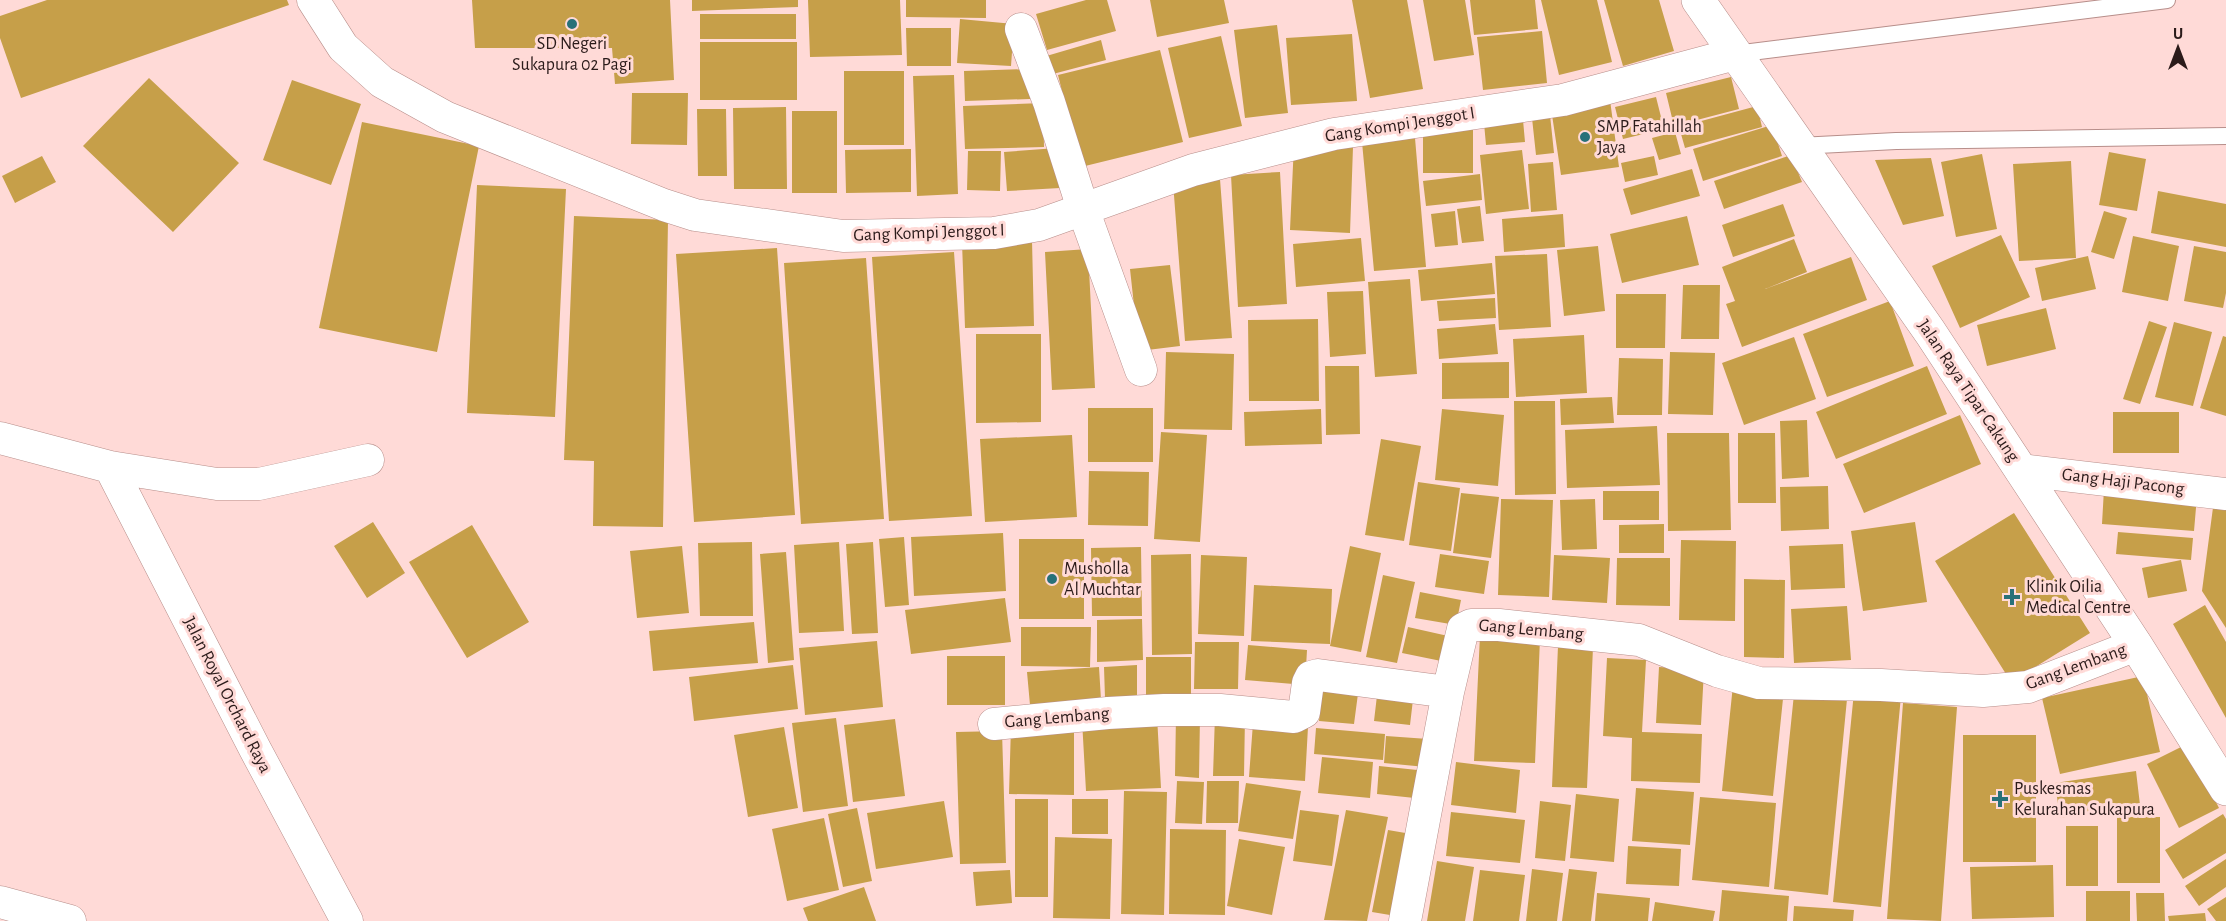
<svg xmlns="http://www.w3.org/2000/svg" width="2226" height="921" font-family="'Alegreya Sans',sans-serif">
<rect width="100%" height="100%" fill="#ffdad7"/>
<!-- building -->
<path fill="#c69f49" d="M47,0H287L289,5L21,98L0,38V16Z
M472,0H670L674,80L615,84L612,48H475Z
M692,0H798V7L692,11Z
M808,0H900L902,55L810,57Z
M906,0H986V18L906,17Z
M1086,0H1107L1116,31L1047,50L1036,14Z
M1150,0H1224L1229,23L1157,37Z
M1352,0H1407L1423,89L1370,98Z
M1423,0H1465L1474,55L1434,61Z
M1470,0H1535L1538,29L1474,35Z
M1541,0H1597L1612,62L1559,75Z
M1604,0H1659L1674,51L1623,66Z
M700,14H796V39H700Z
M960,19L1014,24L1011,66L957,63Z
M1277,25L1288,113L1245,118L1234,30Z
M906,28H951V66H907Z
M1542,31L1547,83L1483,90L1477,37Z
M1352,34L1357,101L1291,105L1286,38Z
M1221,36L1242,126L1189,138L1168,48Z
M1101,40L1106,60L1049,75L1043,57Z
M700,42H797V100H700Z
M1160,50L1183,142L1081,167L1058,75Z
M1030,69V99L965,101L964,71Z
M844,71H904V145H844Z
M954,75L958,194L917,196L913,76Z
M1731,77L1739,109L1674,126L1666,93Z
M149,78L239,163L173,232L83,146Z
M292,80L361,104L331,185L263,160Z
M632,93H688L687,145L631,144Z
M1656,97L1664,129L1623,139L1615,107Z
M1610,100L1619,167L1561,175L1551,108Z
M1043,103L1044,147L965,149L963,106Z
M1757,106L1762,127L1685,148L1679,127Z
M786,107L787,189H734L733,108Z
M697,109H726L727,176H698Z
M1522,109L1525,142L1486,145L1483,112Z
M792,111H837V193H792Z
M1550,115L1554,153L1536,155L1532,118Z
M362,122L479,146L437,352L319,328Z
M1772,125L1782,156L1703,181L1693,149Z
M1423,127H1473V173H1423Z
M1675,132L1681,154L1659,160L1652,138Z
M1415,138L1426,267L1374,271L1362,142Z
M1294,144L1353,147L1350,233L1290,230Z
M1057,148L1060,188L1007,191L1004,152Z
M911,149V192L846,193L845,150Z
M1522,150L1529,209L1486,214L1480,155Z
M968,151H1001L1000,191L967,190Z
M2109,152L2146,159L2137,211L2099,205Z
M1982,154L1997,229L1956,237L1941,162Z
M1791,155L1802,182L1724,209L1714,181Z
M42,156L56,182L15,203L2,176Z
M1654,156L1658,175L1625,182L1621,163Z
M1931,158L1944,216L1903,225L1875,160Z
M2071,161L2076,258L2019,261L2013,164Z
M1553,162L1557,210L1531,212L1528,164Z
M1692,169L1700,196L1631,215L1623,189Z
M1280,172L1287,304L1238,307L1231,175Z
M1480,174L1482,200L1426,206L1423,181Z
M1220,179L1232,338L1185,341L1173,182Z
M477,185L566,189L555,417L467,413Z
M2158,191L2226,204V247L2151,233Z
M1783,204L1795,236L1733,257L1722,225Z
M1480,206L1484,241L1462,243L1457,209Z
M1455,211L1458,245L1435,247L1431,214Z
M2104,211L2127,218L2114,259L2091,252Z
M1563,214L1565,247L1504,252L1502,219Z
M574,216L668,220L663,527L593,526L594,461L564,460Z
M1687,216L1699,265L1622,283L1610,234Z
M2001,235L2030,297L1960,328L1932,266Z
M2133,236L2179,246L2168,301L2122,292Z
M1361,238L1365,281L1296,287L1293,244Z
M1794,239L1807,272L1765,289L1851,257L1867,300L1742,347L1726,304L1735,301L1722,267Z
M1032,240L1034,326L965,328L962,242Z
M1598,246L1605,311L1564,316L1557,250Z
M2194,246L2226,252V293L2223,308L2184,301Z
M777,248L795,515L694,522L676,254Z
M1088,249L1095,388L1052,390L1045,252Z
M954,252L972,516L889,521L872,257Z
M1547,254L1551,327L1499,330L1495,256Z
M2088,256L2096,289L2042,301L2035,268Z
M866,258L884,519L801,524L784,263Z
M1492,263L1495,294L1421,301L1418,270Z
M1170,265L1180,346L1139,351L1130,269Z
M1410,279L1417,374L1375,377L1368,282Z
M1683,285H1720L1719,339H1681Z
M1363,291L1366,354L1330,357L1327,292Z
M1616,294H1666L1665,348H1616Z
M1495,298L1496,318L1439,321L1437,301Z
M1890,301L1914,366L1827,397L1803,334Z
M2046,308L2056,349L1987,366L1977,325Z
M1318,319L1319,401H1249L1248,320Z
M2149,321L2167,327L2140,404L2123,399Z
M2174,322L2212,332L2193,406L2155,397Z
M1495,324L1498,354L1439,359L1437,329Z
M976,334H1041V422L976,423Z
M1584,335L1587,393L1516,397L1513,339Z
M2223,336L2226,337V416L2200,408Z
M1794,337L1816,399L1744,425L1722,363Z
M1166,352L1234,354L1232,430L1164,429Z
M1670,352L1715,353L1713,415L1668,414Z
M1619,358L1663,359L1662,415H1617Z
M1509,362V398L1442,399V363Z
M1325,366H1359L1360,434L1326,435Z
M1927,366L1947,414L1836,459L1816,412Z
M1612,397L1614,423L1561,425L1560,399Z
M1514,401H1555L1556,494L1515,495Z
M1088,408H1153V462H1088Z
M1321,409L1322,444L1245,446L1244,412Z
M1442,409L1504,415L1498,486L1435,480Z
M2113,412H2179V453H2113Z
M1960,415L1981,464L1864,513L1843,464Z
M1807,420L1809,477L1782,479L1780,421Z
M1657,426L1660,485L1567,488L1565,430Z
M1161,432L1207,435L1200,542L1154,539Z
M1667,433H1729L1731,530L1668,531Z
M1738,433H1775L1776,503H1738Z
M1072,435L1077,517L985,522L980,439Z
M1381,439L1421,446L1404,541L1365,535Z
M1089,471L1149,472L1148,526L1088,525Z
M1418,482L1460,488L1451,551L1409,545Z
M1828,486L1829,529L1781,531L1780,487Z
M2104,489L2197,496L2194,531L2102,524Z
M1603,491H1659V520H1603Z
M1461,493L1499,497L1491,558L1453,553Z
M1501,499L1553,500L1549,597L1498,595Z
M1595,499L1597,549L1562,550L1560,500Z
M2214,500L2226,502V628L2202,591Z
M2014,513L2090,633L2011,682L1935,561Z
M373,522L405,573L367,598L334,546Z
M1915,522L1927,602L1863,611L1851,531Z
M1664,524V553H1619V525Z
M472,525L529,622L467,658L409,562Z
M2118,532L2193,538L2191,560L2116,554Z
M1003,533L1006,591L914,596L911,537Z
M904,537L909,605L885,607L879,539Z
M1019,539H1084V619H1019Z
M1681,540L1736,541L1735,621L1679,620Z
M752,542L753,616H700L698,543Z
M839,542L844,631L799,633L794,545Z
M873,542L878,633L852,634L846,544Z
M1843,544L1845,588L1791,590L1789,546Z
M682,546L689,613L637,618L630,551Z
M1350,546L1381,553L1361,652L1330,646Z
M1141,547L1142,616H1092L1091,548Z
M786,552L794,660L768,663L760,554Z
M1191,554L1192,654L1152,655L1151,555Z
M1440,554L1489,561L1484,594L1435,587Z
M1201,555L1247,557L1244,636L1198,634Z
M1554,555L1610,558L1607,603L1552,600Z
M1617,558H1670V606L1616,605Z
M2181,560L2187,591L2148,598L2142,568Z
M1383,575L1415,582L1397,663L1366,657Z
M1744,579L1785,580L1784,658L1744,657Z
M1254,585L1332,589L1330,644L1251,641Z
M1420,592L1461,600L1456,625L1415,618Z
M1005,598L1011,642L911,654L905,610Z
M2205,605L2226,642V718L2173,624Z
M1847,606L1851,660L1794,663L1791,609Z
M1142,619L1143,660L1097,662V620Z
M754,622L758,663L653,671L649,631Z
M1021,627H1091L1090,667L1021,666Z
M1408,627L1457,638L1451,663L1402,653Z
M1480,635L1540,638L1535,763L1474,761Z
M877,641L883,707L805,715L799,648Z
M1195,642H1239L1238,689H1194Z
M1248,645L1307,650L1305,685L1245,680Z
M1558,646L1593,647L1587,788L1552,787Z
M947,656H1005V705H947Z
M1146,657H1191V695H1146Z
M1607,658L1646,660L1642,732L1702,734L1700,783L1631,781L1632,738L1603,736Z
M793,665L798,709L694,721L689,677Z
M1137,665V698H1105L1104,667Z
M1099,667L1101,700L1030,705L1027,672Z
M1659,667L1704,670L1701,725L1656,723Z
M2143,676L2160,752L2060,774L2042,698Z
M1323,682L1359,686L1354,724L1319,721Z
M1733,685L1784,689L1773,796L1722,791Z
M1378,687L1414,691L1410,725L1374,721Z
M1854,692L1901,696L1881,907L1833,902Z
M1794,694L1847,699L1828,895L1774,889Z
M1903,703L1957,707L1941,921L1887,919Z
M1176,715L1200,716L1199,778L1175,776Z
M1215,715L1245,716L1244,776H1213Z
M1157,716L1161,788L1086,791L1082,720Z
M836,718L848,806L803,812L792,723Z
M895,719L905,796L853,802L844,725Z
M1253,723L1308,727L1305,781L1249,777Z
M1011,726L1074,727V795L1009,794Z
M784,727L798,808L748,817L734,735Z
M1316,728L1385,734L1383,760L1314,754Z
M1002,731L1006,863L960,864L956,732Z
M1963,735H2036V862H1963Z
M1386,736L1428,739L1426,767L1384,763Z
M2187,744L2219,808L2179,828L2147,764Z
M1322,757L1373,762L1370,798L1318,793Z
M1456,762L1520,770L1516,813L1451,805Z
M1379,766L1427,771L1424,799L1377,794Z
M2136,771L2140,805L2060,818L2055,783Z
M1177,781L1204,782L1202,824L1175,823Z
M1207,781H1239L1238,823H1206Z
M1246,783L1301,791L1293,839L1238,831Z
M1636,788L1694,792L1690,845L1632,841Z
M1124,791L1167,792L1164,915L1121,914Z
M1576,794L1619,799L1614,862L1570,858Z
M1700,797L1776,803L1769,887L1692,880Z
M1015,799H1048V897H1015Z
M1072,799H1108V834H1072Z
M944,801L953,857L876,869L867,813Z
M1540,801L1571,805L1565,861L1535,858Z
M857,808L872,881L843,887L828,814Z
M1300,810L1339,815L1332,866L1293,861Z
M1346,810L1388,817L1367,921L1324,920Z
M1451,812L1525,820L1520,863L1446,856Z
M2223,814L2226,819V853L2183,879L2165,850Z
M2117,817H2160V883H2117Z
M824,818L839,890L787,901L772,829Z
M2066,826H2098V886H2066Z
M1170,829L1226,830L1225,915L1169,914Z
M1388,830L1417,835L1402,917L1372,912Z
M1055,837L1112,839L1110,919L1053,918Z
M1239,839L1285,847L1272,915L1227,906Z
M1628,846L1681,849L1679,886L1626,884Z
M2226,859V887L2199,906L2185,886Z
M1437,861L1474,867L1465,921H1427Z
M2053,865L2054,917L1972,919L1970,867Z
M1532,869L1563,873L1557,921H1526Z
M1569,869L1597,872L1591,921H1562Z
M1010,870L1012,903L976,906L973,872Z
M1480,870L1525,875L1519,921H1473Z
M864,887L876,921H808L803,908Z
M1722,890L1789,896L1787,921H1719Z
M2086,891H2130V921H2086Z
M1597,893L1650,898L1648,921H1595Z
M2136,893H2164L2165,921H2137Z
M2226,897V921H2216L2207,909Z
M1655,902L1715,911L1713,921H1652Z
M1794,906L1854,910L1853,921H1793Z
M2205,913L2206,921H2169L2168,916Z"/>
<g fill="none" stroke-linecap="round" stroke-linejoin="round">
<!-- lane casing -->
<g stroke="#b78e8a" stroke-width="18">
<path id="lane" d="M1735,54L2167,0
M1799,146L1896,141L2226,136"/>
</g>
<!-- street casing -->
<g stroke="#b78e8a" stroke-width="33">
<path id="street" d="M313,0L343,47L382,82L445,117L664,205L695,215L843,236L994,233L1039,225L1193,170L1334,134L1563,100L1735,54
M1021,29L1049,102L1083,209L1141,370
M0,438L110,467L217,484H259L368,460
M110,467L255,749L347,921
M2021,470L2226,494
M994,724L1108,713L1164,710H1220L1294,717L1304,712L1308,683L1311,677L1318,675L1448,692L1463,629L1471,625H1499L1639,640L1717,671L1759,683L1881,685L1983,691L2028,687L2136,645
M0,902L70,921
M1405,921L1448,692"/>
</g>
<!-- secondary casing -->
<g stroke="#b78e8a" stroke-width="34">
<path id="secondary" d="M1698,0L1930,332L2136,645L2226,789"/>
</g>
<!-- lane -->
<use href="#lane" stroke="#fff" stroke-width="16"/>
<!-- street -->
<use href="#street" stroke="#fff" stroke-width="32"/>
<!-- secondary -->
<use href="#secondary" stroke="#fff" stroke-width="33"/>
</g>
<!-- markers -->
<g fill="#287179" stroke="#ffdad7" stroke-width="2">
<circle cx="572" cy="24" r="6"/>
<circle cx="1585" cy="137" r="6"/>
<circle cx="1052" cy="579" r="6"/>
<path d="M2009 588h6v6h6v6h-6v6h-6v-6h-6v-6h6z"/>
<path d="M1997 790h6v6h6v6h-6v6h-6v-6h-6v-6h6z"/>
</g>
<g text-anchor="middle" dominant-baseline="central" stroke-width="6" stroke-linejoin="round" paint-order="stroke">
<!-- poi labels -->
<g font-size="18" fill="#2b1b1a" stroke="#ffdad7" text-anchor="start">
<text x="572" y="44" text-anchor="middle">SD Negeri<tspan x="572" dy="21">Sukapura 02 Pagi</tspan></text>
<text x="1597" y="127">SMP Fatahillah<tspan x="1597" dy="21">Jaya</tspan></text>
<text x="1064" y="569">Musholla<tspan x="1064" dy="21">Al Muchtar</tspan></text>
<text x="2026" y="587">Klinik Oilia<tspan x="2026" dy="21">Medical Centre</tspan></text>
<text x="2014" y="789">Puskesmas<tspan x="2014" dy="21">Kelurahan Sukapura</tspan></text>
</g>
<!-- street labels -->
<g font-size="18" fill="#2b1b1a" stroke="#ffdad7">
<text transform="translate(1400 125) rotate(-9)">Gang Kompi Jenggot I</text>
<text transform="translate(929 233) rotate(-2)">Gang Kompi Jenggot I</text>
<text transform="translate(1968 391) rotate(56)">Jalan Raya Tipar Cakung</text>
<text transform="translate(2123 482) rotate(7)">Gang Haji Pacong</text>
<text transform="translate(1531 630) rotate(5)">Gang Lembang</text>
<text transform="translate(2076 667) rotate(-20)">Gang Lembang</text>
<text transform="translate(227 695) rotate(63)">Jalan Royal Orchard Raya</text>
<text transform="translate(1057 718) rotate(-5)">Gang Lembang</text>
</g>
</g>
<!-- north arrow -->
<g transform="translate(2178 48)" stroke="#ffdad7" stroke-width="4.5" paint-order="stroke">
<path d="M0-4.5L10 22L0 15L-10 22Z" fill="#2b1b1a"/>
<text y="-9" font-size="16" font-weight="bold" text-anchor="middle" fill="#2b1b1a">U</text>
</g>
</svg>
